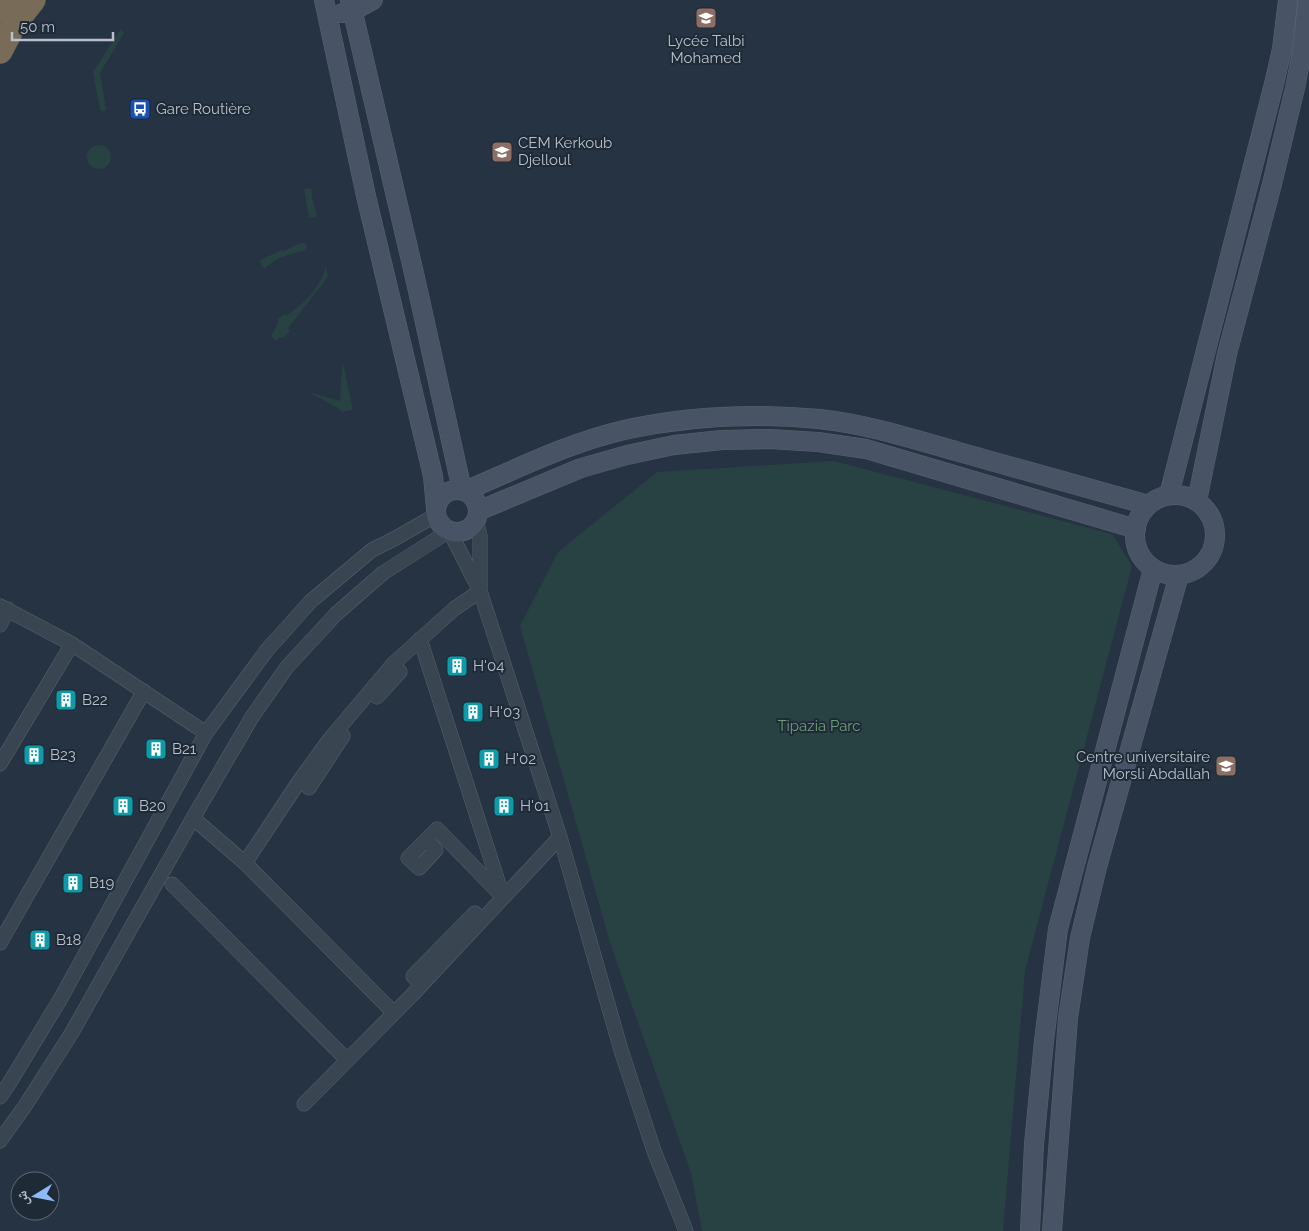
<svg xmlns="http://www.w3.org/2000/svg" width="1309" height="1231" font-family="Raleway,'Noto Naskh Arabic',sans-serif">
<rect width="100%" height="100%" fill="#263342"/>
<!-- green -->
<path fill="#284143" d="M120,30H122L124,33L123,35L100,73L106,109L104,112L100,110L93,72Z
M87 157a12 12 0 1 1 24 0a12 12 0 1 1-24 0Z
M309,188L312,190C312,195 311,198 314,202V205L317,215L316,217L309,218L304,189Z
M300,243H305L307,246L305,251C289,253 276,258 264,269L259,261L281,250L282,252Z
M326,266L328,277L288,328L290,331L283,338L280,337L277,341L271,337L278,322L277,319L285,314L286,316C305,303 320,288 326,266Z
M343,363L353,410L342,412L341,410L309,392L340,401L341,378Z
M834,461L1112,534L1132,566L1025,971L1003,1231H702L691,1173L611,946L520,626L558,552L657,472Z"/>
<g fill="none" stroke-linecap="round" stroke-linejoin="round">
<!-- street casing -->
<g stroke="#58636f" stroke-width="15">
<path id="street" d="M476,520L480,536V588
M450,532L480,591L560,837L621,1050L654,1151L686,1231
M0,606L72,644L206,733
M0,625L8,609
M420,639L503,897L437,829L408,858L419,868L436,850L426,840
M377,697L400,672L393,664
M0,764L72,644
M300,780L309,788L343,736
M193,818L245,863L394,1013
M245,863L300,780L329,740L393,664L454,609L480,591
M172,884L347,1060
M0,943L144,691
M421,985L413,976L475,913L482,920
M0,1097L10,1082L61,998L206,733L267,650L311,601L372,550L394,539L436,515
M304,1104L412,995L560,837
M0,1141L25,1106L71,1034L193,818L252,717L287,667L336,614L383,573L449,531"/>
</g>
<!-- secondary casing -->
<g stroke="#58636f" stroke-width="20">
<path id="secondary" d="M324,0L366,196L433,476L436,508
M350,0L416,282L462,490
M342,13L353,11L373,0
M436 511a21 21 0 1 1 42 0a21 21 0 1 1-42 0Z
M465,491C517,469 568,443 624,430C688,416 754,413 819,419C867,424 913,439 959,452C1022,470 1085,487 1148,505
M1135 535a40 40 0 1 1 80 0a40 40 0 1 1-80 0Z
M1169,495L1274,84L1282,49L1288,0
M1197,501L1227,354L1272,184L1295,88L1302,52L1308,0
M478,511L581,468L627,455L674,445L722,440L770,439L818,442L866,449L1136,529
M1030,1231L1034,1144L1044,1041L1058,929L1153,569
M1052,1231L1068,1018L1080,938L1097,867L1179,575"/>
</g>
<!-- highway casing -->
<g stroke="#45505c" stroke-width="26">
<path id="highway" d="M0,10L6,0
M0,51L14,24L33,0"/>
</g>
<!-- street -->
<use href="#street" stroke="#3a4552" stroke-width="14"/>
<!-- secondary -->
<use href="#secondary" stroke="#485465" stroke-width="19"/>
<!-- highway -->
<use href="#highway" stroke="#786b57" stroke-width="25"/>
</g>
<!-- icons -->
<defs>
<g id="school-square" transform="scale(1.125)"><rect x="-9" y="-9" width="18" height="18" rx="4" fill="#8d6e63" stroke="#1f2a37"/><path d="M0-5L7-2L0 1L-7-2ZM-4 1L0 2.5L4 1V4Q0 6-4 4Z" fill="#fff"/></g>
<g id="bus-square" transform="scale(1.125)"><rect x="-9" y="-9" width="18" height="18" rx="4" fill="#1a4fb4" stroke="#1f2a37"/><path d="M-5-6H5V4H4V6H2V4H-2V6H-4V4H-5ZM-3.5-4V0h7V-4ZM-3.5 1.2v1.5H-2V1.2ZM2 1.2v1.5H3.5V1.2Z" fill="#fff"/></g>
<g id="building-square" transform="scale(1.125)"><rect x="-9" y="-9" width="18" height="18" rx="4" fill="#0f9aa8" stroke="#1f2a37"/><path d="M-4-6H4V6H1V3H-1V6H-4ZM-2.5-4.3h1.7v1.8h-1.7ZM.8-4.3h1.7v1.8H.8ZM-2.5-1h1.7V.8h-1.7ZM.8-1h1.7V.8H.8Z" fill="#fff"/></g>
<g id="university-square" transform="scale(1.125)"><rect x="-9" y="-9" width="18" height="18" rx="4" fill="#8d6e63" stroke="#1f2a37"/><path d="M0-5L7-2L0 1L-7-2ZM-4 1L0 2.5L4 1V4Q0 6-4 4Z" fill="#fff"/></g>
</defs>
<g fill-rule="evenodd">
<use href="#school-square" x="706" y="18"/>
<use href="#bus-square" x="140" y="109"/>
<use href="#school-square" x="502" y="152"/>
<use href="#building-square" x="457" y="666"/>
<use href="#building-square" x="66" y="700"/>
<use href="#building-square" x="473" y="712"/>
<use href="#building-square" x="156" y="749"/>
<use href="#building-square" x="34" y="755"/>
<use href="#building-square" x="489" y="759"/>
<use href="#university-square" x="1226" y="766"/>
<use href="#building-square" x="123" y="806"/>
<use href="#building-square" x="504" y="806"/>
<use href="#building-square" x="73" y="883"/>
<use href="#building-square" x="40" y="940"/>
</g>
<g text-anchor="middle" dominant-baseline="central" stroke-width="4" stroke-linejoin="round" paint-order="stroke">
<!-- poi labels -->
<g font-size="15" fill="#b7c0cc" stroke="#1f2a37" text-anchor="start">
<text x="706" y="41" text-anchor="middle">Lycée Talbi<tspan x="706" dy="17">Mohamed</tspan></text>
<text x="156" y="109">Gare Routière</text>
<text x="518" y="143">CEM Kerkoub<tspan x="518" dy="17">Djelloul</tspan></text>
<text x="473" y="666">H'04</text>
<text x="82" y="700">B22</text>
<text x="489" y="712">H'03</text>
<text x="172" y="749">B21</text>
<text x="50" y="755">B23</text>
<text x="1210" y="757" text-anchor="end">Centre universitaire<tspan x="1210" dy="17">Morsli Abdallah</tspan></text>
<text x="505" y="759">H'02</text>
<text x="139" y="806">B20</text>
<text x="520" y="806">H'01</text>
<text x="89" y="883">B19</text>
<text x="56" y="940">B18</text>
</g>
<!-- park labels -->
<g font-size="15" fill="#6e9d78" stroke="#1f2a37">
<text x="819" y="726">Tipazia Parc</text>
</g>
</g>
<!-- north arrow -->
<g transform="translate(35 1196) rotate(260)"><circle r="24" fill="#1f2a37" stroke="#5c6673"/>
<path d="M0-4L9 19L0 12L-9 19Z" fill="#8ebafa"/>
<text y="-8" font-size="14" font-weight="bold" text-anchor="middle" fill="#b7c0cc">ش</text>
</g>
<!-- scale -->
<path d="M12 32v8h101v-8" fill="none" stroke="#b7c0cc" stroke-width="2.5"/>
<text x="20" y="32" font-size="15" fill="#b7c0cc" stroke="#1f2a37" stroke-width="4" paint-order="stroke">50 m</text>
</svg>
